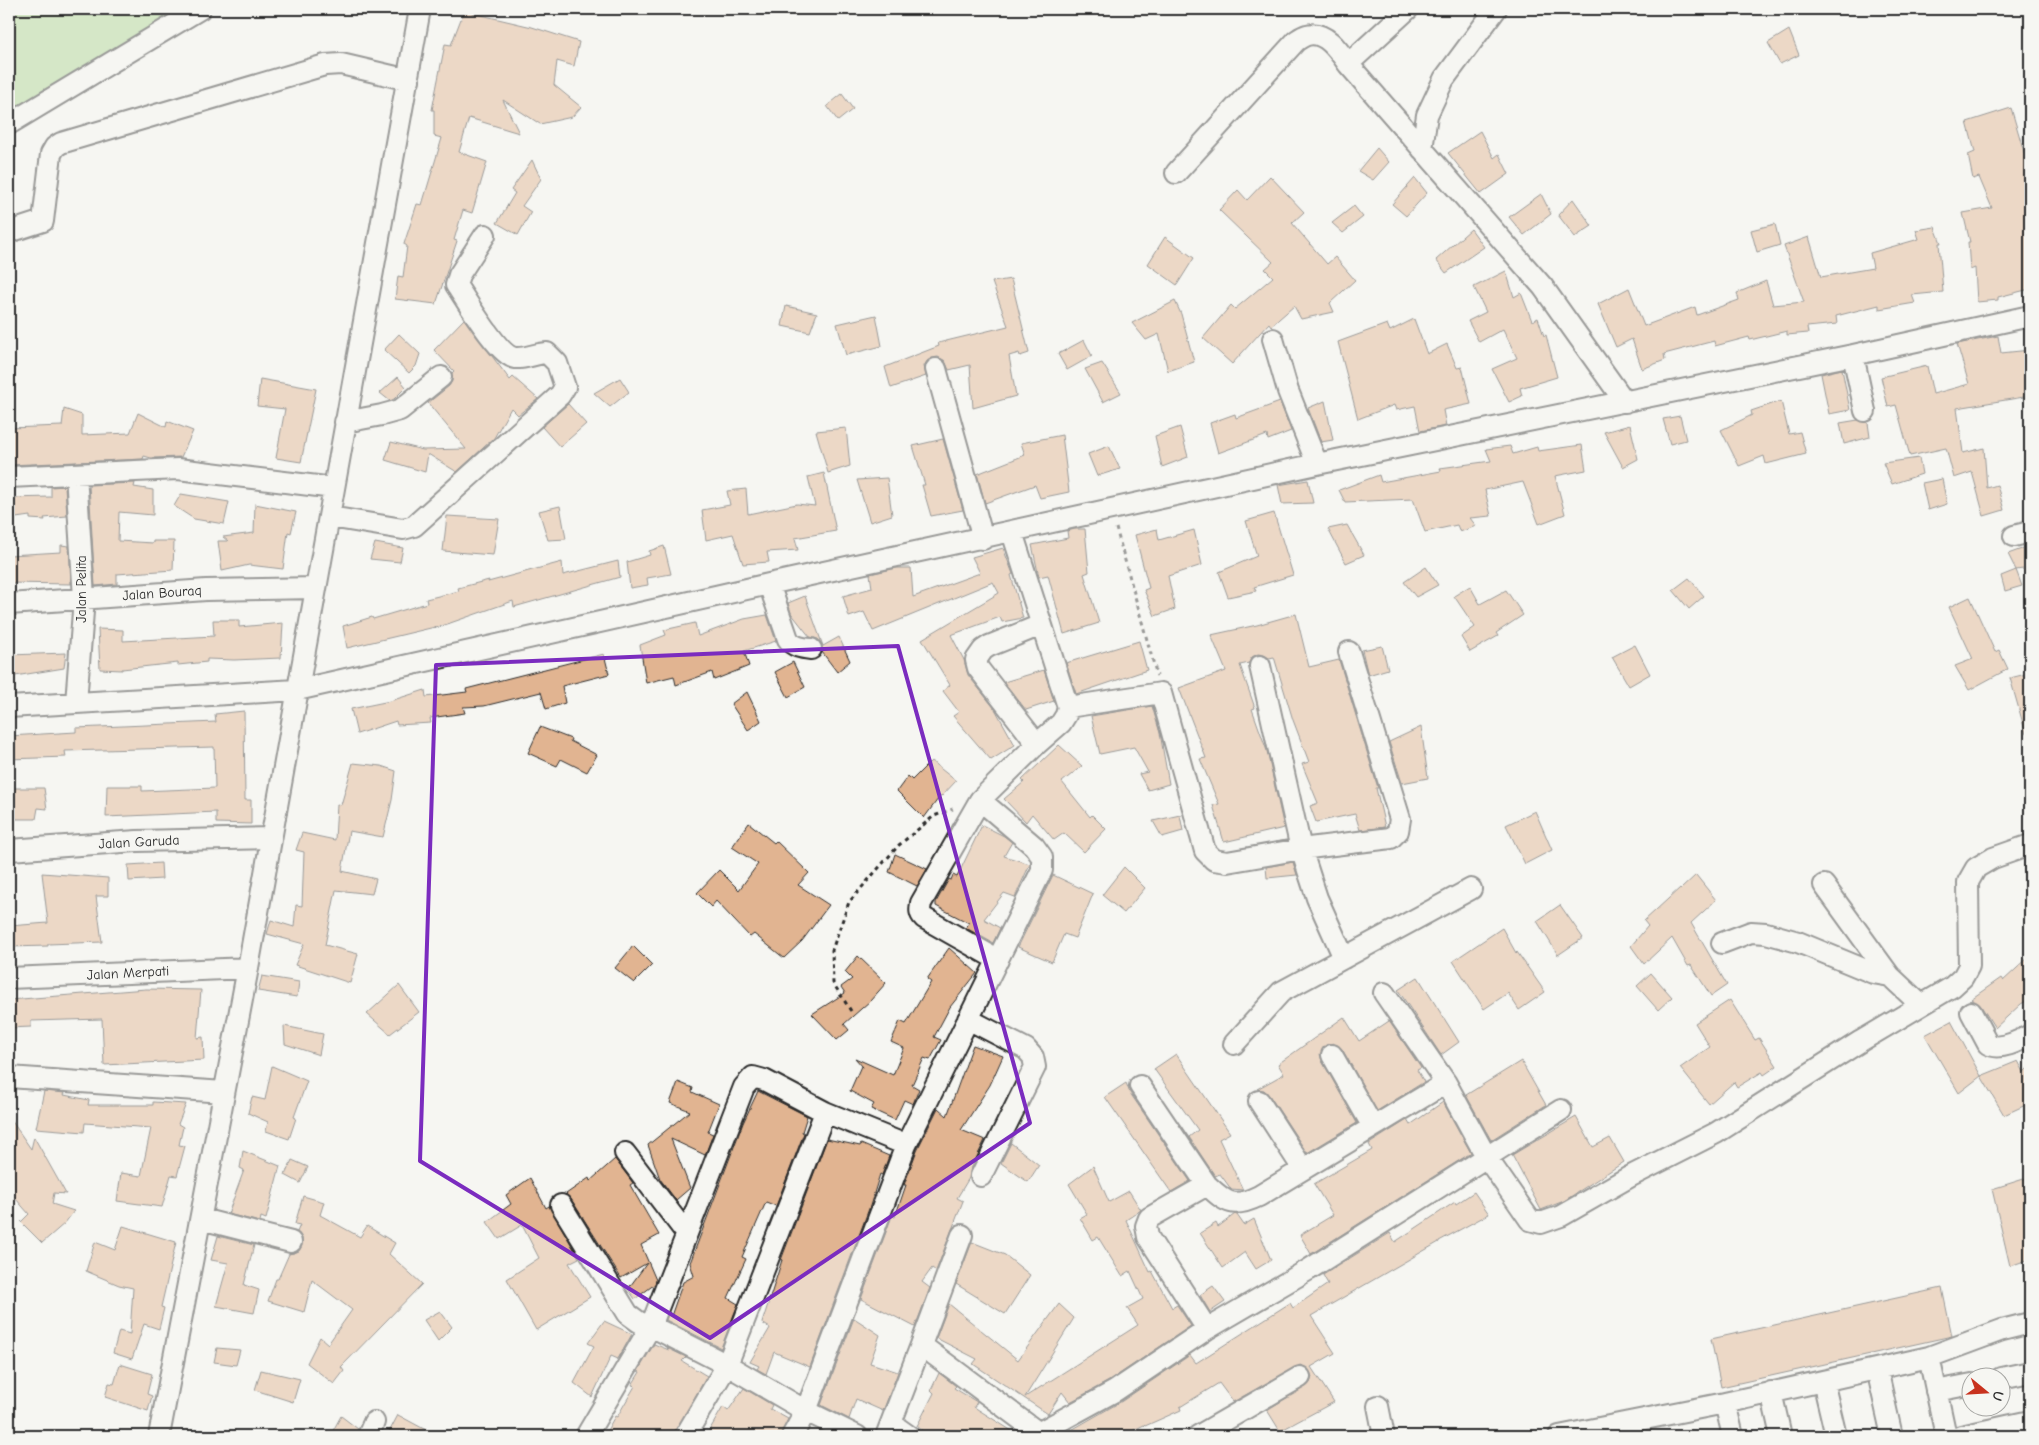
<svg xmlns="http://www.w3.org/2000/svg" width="2039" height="1445" font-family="'Comic Neue',sans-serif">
<rect width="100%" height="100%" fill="#f6f6f2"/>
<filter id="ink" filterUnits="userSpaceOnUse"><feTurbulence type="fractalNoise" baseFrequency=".02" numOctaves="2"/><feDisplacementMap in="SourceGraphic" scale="10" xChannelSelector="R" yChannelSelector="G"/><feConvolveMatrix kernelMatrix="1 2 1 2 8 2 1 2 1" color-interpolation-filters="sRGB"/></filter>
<g filter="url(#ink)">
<!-- green -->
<path fill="#add693" stroke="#6c805f" d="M9,9H209L9,128Z"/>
<!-- building -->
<path fill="#e1b491" stroke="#2b2b2b" d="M464,11L532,27L579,42L574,66L557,61L554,85L581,107L572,117L540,124L503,100L519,133L469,118L459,152L487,162L472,213L463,210L454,240L457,241L436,304L395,299L398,276L403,277L407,246L404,244L417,204L422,205L442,138L434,136V110H432L445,44L451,45Z
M1789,30L1799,55L1780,64L1768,43Z
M842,94L853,109L838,121L827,106Z
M2011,108L2030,172V221L2026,222L2030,238V289L1998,297V300L1977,302L1975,268L1970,270L1968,242H1970L1963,213L1992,208L1979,177L1973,179L1968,155L1975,152L1967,122Z
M1480,131L1494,158L1499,154L1509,174L1481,194L1448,153Z
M1377,148L1389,162L1373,180L1358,171Z
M532,160L541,179L522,206L531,212L518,235L497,223L515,193L511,190Z
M1270,176L1304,212L1292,223L1327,264L1335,257L1355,280L1330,303L1334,312L1301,319L1294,306L1271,326L1269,323L1232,364L1203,338L1231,305L1235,309L1273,277L1265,269L1273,262L1219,210L1238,190L1247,200Z
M1415,178L1427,193L1406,216L1392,204Z
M1541,194L1551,214L1524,235L1509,217Z
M1573,199L1592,226L1575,237L1558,215Z
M1354,206L1363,217L1343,233L1332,223Z
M1775,224L1780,245L1757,252L1751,230Z
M1935,227L1941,243H1939L1943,292L1912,295L1915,303L1879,309V305L1836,316L1837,324L1807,327L1808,333L1787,335V331L1750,340L1749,337L1715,346L1714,341L1664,354L1665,360L1642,369L1632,339L1616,347L1598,304L1629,288L1644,326L1695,307L1697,315L1739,300L1737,293L1766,281L1773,305L1804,302L1784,246L1809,237L1821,277L1873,268L1870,253L1919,239L1916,230Z
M1471,229L1484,247L1446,273L1436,260Z
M1165,237L1194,258L1177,285L1148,264Z
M1506,271L1514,297L1521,293L1532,321L1538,318L1544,336L1546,335L1557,377L1520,388L1522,396L1509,402L1492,369L1517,358L1503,329L1479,342L1468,321L1486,312L1474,287Z
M1011,279L1029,353L1020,356L1019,353L1009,356L1016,396L973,408L970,365L949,370L945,361L938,357L932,358L927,361L924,366L926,376L891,388L885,367L939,346L938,343L1008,326L992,282Z
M1175,301L1181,314L1194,362L1168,371L1159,334L1146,340L1132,323Z
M786,306L817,313L810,332L782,326Z
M876,315L882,346L846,355L837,324Z
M464,319L510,380L513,377L538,399L518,415L511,408L494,438L457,472L428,454L425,472L385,460L391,442L423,450L466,449L428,403L449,386L452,381V373L454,371L434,350Z
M1414,319L1427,354L1447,344L1457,368L1462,367L1471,404L1443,410L1446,426L1420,431L1415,406L1396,410L1394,405L1358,419L1338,342L1387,324L1390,331Z
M399,334L420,354L416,366L409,373L384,350Z
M1998,336L2001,353L2030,350V396L1957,408L1963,453L1984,448L1987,488L1997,485L2004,510L1984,516L1972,472L1954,478L1946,448L1910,456L1896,405L1888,407L1881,377L1927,366L1933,394L1969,384L1957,344Z
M1084,340L1092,356L1067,370L1058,354Z
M1102,363L1121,393L1103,402L1085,369Z
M1842,369L1850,410L1829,414L1821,374Z
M398,377L406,387L394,399L390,401L380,393Z
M620,378L629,392L610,407L594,393Z
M260,379L316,389L301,462L276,458L285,409L257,406Z
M1325,401L1333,440L1321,442L1308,408Z
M1781,401L1789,434L1800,432L1806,454L1766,464L1764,456L1739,466L1721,430L1752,415L1751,411Z
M1280,402L1291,431L1268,440L1267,435L1218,453L1210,423L1235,414L1236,418Z
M568,404L586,424L560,447L542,427Z
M64,409L82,415V435L130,433L138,413L166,427L167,421L193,431L181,457L151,458L144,456L143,459L9,465V428L62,426Z
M1680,416L1686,440L1670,444L1663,419Z
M1858,420L1868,423L1870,437L1844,444L1840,423Z
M1630,425L1638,459L1623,467L1604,432Z
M1180,427L1188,457L1162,467L1155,436Z
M846,428L850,466L828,473L816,431Z
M1062,435L1069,492L1040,498L1035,485L985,503L977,474L1025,455L1021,443Z
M943,439L963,510L931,516L922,485H925L913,446Z
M1582,445L1586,470L1555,476L1565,514L1539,524L1523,482L1485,490L1491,516L1470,518L1476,526L1460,532L1457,525L1425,532L1413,499L1345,502L1339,490L1379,475L1381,482L1441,471L1440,468L1491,461L1486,449L1510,446L1513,454L1537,447L1538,451Z
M1109,446L1120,469L1097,476L1088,454Z
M1919,458L1922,474L1892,484L1883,463Z
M824,473L836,531L795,538L798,550L767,552L769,562L743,564L733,534L706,540L702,510L730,505L727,491L746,489L748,514L797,504L815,506L808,477Z
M887,478L892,515L870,522L857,480Z
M1942,479L1947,504L1928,510L1922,483Z
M1308,480L1313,503L1282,504L1278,485Z
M135,483L134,487L153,490V515L119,512L118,541L153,543V541H174L173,570L117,574V584L95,586L89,485Z
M65,486L67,516L44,518L45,520L30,519V516L9,519V498L51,497V487Z
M181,494L229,502L224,524L194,519L174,506Z
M255,504L296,512L291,533L288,532L283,569L249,565L222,571L218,541H228L223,537L254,533Z
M560,506L566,539L548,540L539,511Z
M1274,513L1293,575L1254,587L1256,591L1228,597L1219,572L1257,556L1246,521Z
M447,516L499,519L493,555L443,551Z
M1347,525L1364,555L1346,563L1328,529Z
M1075,529H1085L1089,572L1084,574L1099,623L1064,634L1048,575L1039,577L1032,545L1068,538L1067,531Z
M1157,529L1159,540L1194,530L1202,565L1168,576L1175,609L1155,616L1144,590L1149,588L1135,535Z
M375,543L403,548L400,562L370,559Z
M61,545L69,546L71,584L9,583V555L61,552Z
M664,546L671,574L647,578L648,585L630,588L627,562L650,555L649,551Z
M2030,546V568L2016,570L2008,554Z
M1003,548L1013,574L1011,575L1023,618L1002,622L1000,617L951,635L964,660L968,675L995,709L1015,745L991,760L953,716L959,712L943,691L950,685L922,639L999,593L993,582L873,631L864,612L849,617L843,596L872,588L870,574L897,568H911L913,597L980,573L972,557Z
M618,561L620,577L514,607L513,601L436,628L435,627L347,648L343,626L372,617L373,619L427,603L426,599L459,591L458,588L489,580L488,582L562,562L563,575Z
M1426,567L1438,585L1416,597L1404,582Z
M2016,570L2022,586L2005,591L2001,576Z
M1689,578L1704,596L1689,609L1673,590Z
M1470,586L1480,604L1506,590L1523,615L1496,633L1498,636L1470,652L1461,637L1475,627L1454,596Z
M805,596L823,646L839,637L850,661L837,672L822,652V644L818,639L810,637L791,613L788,603Z
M1970,597L1995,652L1999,650L2008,669L1969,690L1955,666L1973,659L1949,607Z
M1296,614L1309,667L1339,660L1378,788H1376L1385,827L1360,830L1355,814L1316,822L1310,806L1318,803L1302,764L1309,762L1293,720L1274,657L1269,658L1264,655L1258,654L1252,657L1249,663L1240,665L1255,708L1252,709L1267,751L1284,828L1224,842L1213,805L1219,804L1200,759L1206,758L1179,688L1226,671L1211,635L1257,625Z
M767,615L776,641L744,651L749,666L714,680L712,672L676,685L674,676L646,683L640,645L666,635L664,630L695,623L698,636L744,619Z
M213,620H239V627L283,623L281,658L234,660L207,659V662L178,665V663L122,669V670L100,669L98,629L123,630V641L214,636Z
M1139,641L1147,670L1076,694L1066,663Z
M1635,645L1650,674L1629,686L1612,657Z
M1382,646L1388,669L1368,675L1362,650Z
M66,653L64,668L9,677V655Z
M604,654L609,674L562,686L565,703L546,709L541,692L484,706L463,707L465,713L430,718L431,723L397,725L396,721L357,734L351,709L390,701L425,690L426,697L467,692L466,689Z
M793,662L805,687L788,697L775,672Z
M1044,670L1054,701L1026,710L1004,682Z
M2026,674L2030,690V733L2026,734L2010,678Z
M747,692L761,721L748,730L731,704Z
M1152,706L1160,733L1169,784L1148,790L1139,774L1148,772L1134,747L1100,754L1091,716Z
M244,711L245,800H251V824L216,823V812L106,817L107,786H142V791L215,788L214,747L65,751L66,757L9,759V736L76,732V728L216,722L215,714Z
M540,727L571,739L570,741L597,755L587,772L561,759L557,766L528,753Z
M1421,727L1428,778L1402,783L1389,742Z
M1059,745L1082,766L1062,782L1090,817L1092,815L1106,829L1084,852L1064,833L1054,840L1032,814L1026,822L1004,799L1024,782L1022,780Z
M931,761L956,781L942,796L941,795L924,818L897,791L908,776L912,780Z
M353,763L381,766L396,771L392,800L383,837L349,831L342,871L376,879L372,894L336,890L325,945L358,954L350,983L295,965L304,944L267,934L271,920L294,927L296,905L302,906L304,852L296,850L302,833L335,840L337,804L341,805Z
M9,788H44L47,809L38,808L36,819H9Z
M1535,811L1552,850L1525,864L1506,825Z
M1180,815L1183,831L1162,837L1153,821Z
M749,823L774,843L776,841L809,873L798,885L829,905L802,941L784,958L754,934L750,937L716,901L711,907L697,893L719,870L739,890L758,864L732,847Z
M982,825L1004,836L1012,842L1004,856L1030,864L1015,897L1004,893L984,919L1000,928L993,943L966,928L969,923L936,906V902L949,879L951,880L953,875L957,877Z
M895,854L927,869L917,886L889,872Z
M1293,862L1297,875L1267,878L1266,867Z
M161,863L162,879L129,881L128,865Z
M1124,867L1145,888L1124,913L1102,895Z
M42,873L108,878V896H96L102,942L48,944V946L9,947V926L48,923Z
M1053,875L1093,894L1075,938L1064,934L1052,962L1018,947Z
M1696,875L1716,900L1691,923L1727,985L1711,996L1691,965L1688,966L1672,938L1644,964L1631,946L1648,926L1644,921L1680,888L1681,889Z
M1560,905L1583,938L1558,955L1537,921Z
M1502,928L1516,953L1517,952L1545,992L1519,1010L1508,993L1484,1009L1453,961Z
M633,946L652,965L634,983L615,968Z
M949,948L977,973L950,1007L934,1037L941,1040L930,1060L924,1058L912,1085L919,1089L913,1104L904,1100L895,1120L871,1109L874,1104L850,1091L861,1066L863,1067L855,1058L893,1075L904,1048L891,1042L900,1021L906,1024L931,982L927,979Z
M858,956L886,983L870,1001L844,1024L849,1030L837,1040L812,1014L845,993L841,987L852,979L845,972Z
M2030,956V999L2021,1004L1995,1028L1981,1006L1971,999L2001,978L2003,981Z
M1651,973L1672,997L1658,1010L1637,986Z
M262,976L299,982L297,997L258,991Z
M1418,977L1459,1042L1441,1055L1398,990Z
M399,985L419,1012L390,1034L367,1014Z
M146,989L201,990L197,1038L203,1037L204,1060L104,1065L102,1019L31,1021V1027L9,1028V1000Z
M1730,1000L1755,1040L1759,1038L1777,1066L1764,1075L1762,1072L1737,1087L1734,1082L1709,1104L1680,1068L1710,1047L1695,1023Z
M1344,1017L1359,1041L1389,1021L1421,1068L1417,1070L1424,1082L1377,1111L1342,1049L1333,1043L1326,1045L1320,1054L1322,1061L1357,1123L1307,1153L1269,1095L1264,1090L1257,1089L1284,1074L1278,1064Z
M1951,1021L1981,1076L1959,1093L1925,1035Z
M284,1026L323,1034L319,1055L285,1044Z
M973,1045L1003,1056L990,1085L961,1130L985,1140L970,1171L969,1178L957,1198L963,1201L936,1271L932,1268L922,1282L930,1288L915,1327L861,1299L892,1216L895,1217L906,1185H904L917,1150L938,1108L947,1116Z
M1176,1054L1230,1133L1219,1139L1243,1190L1231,1189L1220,1174L1215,1176L1189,1137L1198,1130L1154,1069Z
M1521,1061L1546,1105L1491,1140L1466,1095Z
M2018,1061L2024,1072L2030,1066V1103L2004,1115L1981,1076Z
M272,1066L307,1081L294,1117L296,1118L289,1139L266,1131L268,1122L248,1113L252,1097L265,1100Z
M678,1082L693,1088L692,1092L719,1104L708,1132L713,1134L705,1155L671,1139L690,1188L676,1200L660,1179L648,1145L690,1111L670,1103Z
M1126,1083L1130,1093L1190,1181L1171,1192L1105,1097Z
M44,1091L65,1093L64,1095L89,1100L88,1105H153V1102L186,1104L178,1124L183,1127L179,1145L185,1146L177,1176L171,1175L162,1207L117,1201L121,1173L141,1176L151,1128L85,1123L84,1132L36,1128Z
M758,1091L807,1116L802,1132L804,1133L776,1206L766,1202L742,1257L746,1259L728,1298L738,1304L721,1348L666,1320L669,1312L671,1316L683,1282L694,1276L690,1263L743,1123Z
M1443,1102L1471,1153L1311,1254L1300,1235L1333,1215L1314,1184L1372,1150L1369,1144L1407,1120L1410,1125Z
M9,1117L31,1149L34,1137L66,1194L54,1193L52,1204L74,1211L65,1223L42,1243L21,1222L29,1214L9,1191Z
M1576,1117L1593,1147L1610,1138L1624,1162L1564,1201L1541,1210L1512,1155Z
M827,1139L860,1146L861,1144L889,1156L882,1175L880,1174L870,1206L810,1367L774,1352L766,1374L757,1369L759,1366L750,1362L770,1328L762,1323L782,1260H781Z
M1011,1143L1039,1165L1028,1182L1001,1163Z
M243,1151L280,1166L266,1219L261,1217L260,1222L228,1214L244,1170L240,1168Z
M615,1159L633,1183L630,1185L659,1235L641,1245L656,1280L655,1284L635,1299L628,1289L647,1263L621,1278L571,1199L566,1194L589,1178L590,1181Z
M292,1160L308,1167L300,1183L285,1175Z
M1093,1166L1109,1202L1129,1191L1141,1210L1126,1220L1150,1272L1152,1271L1172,1308L1177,1305L1191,1326L1109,1381L1070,1402L1062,1392L1048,1414L973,1364L977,1359L936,1338L949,1304L1018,1360L1059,1304L1074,1318L1025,1397L1138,1325L1127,1308L1143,1299L1130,1271L1122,1276L1098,1237L1093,1240L1080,1218L1087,1214L1069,1184Z
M2030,1177V1259L2010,1266L1992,1189Z
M530,1178L546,1208L549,1206L579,1258L569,1263L590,1297L536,1330L507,1279L539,1258L522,1225L499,1239L487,1222L511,1204L506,1195Z
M1474,1192L1489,1214L1439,1241V1242L1311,1316L1335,1353L1311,1367L1334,1402L1280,1431L1267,1410L1310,1383L1312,1377L1310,1372L1305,1367L1300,1365L1233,1402L1219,1383L1180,1407L1181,1410L1145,1426L1144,1425L1122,1436H1061L1122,1401L1190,1355L1196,1363L1290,1303L1293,1308L1328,1284L1323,1275L1390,1233L1395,1242L1455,1202L1456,1204Z
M303,1196L324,1202L320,1215L360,1237L367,1226L395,1243L389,1254L422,1284L341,1367L344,1371L334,1384L307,1363L320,1337L328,1344L352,1310L312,1280L304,1312L268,1301L276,1279H278L289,1254L299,1251L302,1245V1238L297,1232L300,1225L295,1224Z
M1235,1214L1237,1215L1244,1225L1254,1219L1271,1260L1256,1269L1245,1252L1223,1268L1200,1233L1216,1223L1218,1227Z
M123,1226L176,1242L161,1307L164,1308L159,1329L144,1324L132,1359L113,1353L119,1331L130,1334L133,1288L119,1285L86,1271L95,1242L115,1250Z
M218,1236L254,1245L244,1285L259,1290L254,1313L216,1306L228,1263L211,1260Z
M972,1242L1005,1255L1030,1275L1005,1314L956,1284Z
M1213,1286L1225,1302L1210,1312L1200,1295Z
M1942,1288L1952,1336L1721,1387L1711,1339Z
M440,1311L452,1327L438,1341L424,1320Z
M854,1318L880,1335L870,1363L898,1372L883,1411L856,1399L849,1419L821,1405Z
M604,1321L632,1334L618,1359L611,1356L592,1397L574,1383L594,1346L588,1343Z
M654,1344L669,1350L667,1348L686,1357L682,1361L707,1376L673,1436H604L615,1416L617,1417L635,1386L632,1385L640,1372L638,1371Z
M217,1348L240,1350L236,1365L214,1362Z
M120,1364L152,1374L147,1394L152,1396L148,1411L105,1397L109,1383L114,1384Z
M261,1370L300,1379L293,1402L255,1390Z
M939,1373L956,1386L954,1388L977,1402L974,1407L1020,1436H929L917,1426L934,1393L931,1390Z
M744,1388L772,1405L770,1409L788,1419L780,1436H706L723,1407L728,1411Z
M398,1415L437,1436H387Z
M341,1416L358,1429L356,1436H330Z"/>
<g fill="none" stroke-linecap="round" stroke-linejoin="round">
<!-- minor casing -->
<g stroke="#2b2b2b" stroke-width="24">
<path id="minor" d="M1348,64L1408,9
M9,124L200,9
M1422,149L1427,115L1444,79L1496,9
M1176,173L1296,41C1299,39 1303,36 1307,35C1325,30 1339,51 1348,64L1543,287L1625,402
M9,232L43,221L51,154L55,147L61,143L325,65L341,64L409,80
M1273,339L1288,391L1317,464
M1853,355L1865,411
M936,369L983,539
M345,422L382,415L400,410L441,377
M9,477L178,469L334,488
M330,517L403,529L414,526L560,395L565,387L557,363L547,353C537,353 525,359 515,358C499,356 466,300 456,285L459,275L485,235
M2014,536L2030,532
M769,584L788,639C793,647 802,648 811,649
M9,604L206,590L316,588
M1260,666L1301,849L1317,898L1344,958
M76,703L84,598L76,474
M9,707L297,690L769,584L1317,464L1853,355L2030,316
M1068,707L1161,693L1205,851L1214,860L1227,862L1301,849L1391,838L1398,831L1400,819L1349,652
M1037,744L978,668L976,660L983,650L989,646L1041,625
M980,800L921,903C920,909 919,913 924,918L998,960
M9,850L137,841L270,838
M1824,885L1890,976L1921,1005
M1722,943L1751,932L1766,933L1798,942L1873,973L1890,976
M9,978L248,968
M1384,993L1446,1083
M1971,1012L1988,1044C2000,1051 2019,1041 2030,1035
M968,1019L1026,1049L1033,1057L1035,1067L981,1176
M1234,1044L1281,992L1471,889
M1332,1055L1373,1127
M9,1077L224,1092
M1140,1086L1207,1185C1227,1204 1234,1208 1259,1196L1446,1083L1487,1158L1530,1220L1541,1223L1561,1216L1631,1176L1716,1133L1861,1041L1952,987L1963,977L1969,966L1968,882L1976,868L1993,858L2030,845
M1259,1101L1303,1169
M625,1153L686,1233
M561,1205L628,1314L639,1322L651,1326L727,1365L806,1411L792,1436
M201,1219L291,1242
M962,1235L921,1345L1043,1436
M1207,1329L1148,1237L1146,1226L1149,1218L1207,1185
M1929,1357L1946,1436
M1877,1369L1892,1436
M2001,1378L2030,1372
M1823,1381L1836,1436
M1936,1391L1972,1384
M1771,1392L1781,1436
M1725,1403L1733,1436
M1378,1406L1384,1436
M892,1424L909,1436
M1038,1433L1115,1391L1207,1329L1308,1270L1561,1110
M159,1436L248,968L420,9
M368,1436L374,1422
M586,1436L651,1326L744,1087L753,1077L764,1080L825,1112L906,1145
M685,1436L727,1365L825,1112
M857,1436L806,1411L906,1145L1042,870V857L1034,846L980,800L1037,744L1061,723L1066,715L1068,707L1012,532
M886,1436L921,1345
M1198,1436L1300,1377
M1559,1436L1725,1403L1929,1357L2002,1330L2030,1323
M1961,1436L2030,1421"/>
</g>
<!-- path -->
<path stroke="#2b2b2b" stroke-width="3" stroke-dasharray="4 4" stroke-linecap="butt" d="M1116,528L1157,676
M851,1011L833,983L832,950L849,902L899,845L934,816L953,809"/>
<!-- minor -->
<use href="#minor" stroke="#f6f6f2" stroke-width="20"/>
</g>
</g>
<!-- marked area -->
<path d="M0 0H2039V1445H0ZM898,646L1030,1123L710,1338L420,1161L436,665Z" fill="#f6f6f2" fill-opacity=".55" fill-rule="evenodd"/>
<path fill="none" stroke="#7b2cbf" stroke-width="4" stroke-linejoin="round" d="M898,646L1030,1123L710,1338L420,1161L436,665Z"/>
<g text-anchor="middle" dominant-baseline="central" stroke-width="4" stroke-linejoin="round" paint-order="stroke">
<!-- street labels -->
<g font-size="14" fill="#2b2b2b" stroke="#f6f6f2">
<text transform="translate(81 589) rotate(-90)">Jalan Pelita</text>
<text transform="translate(162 593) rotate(-4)">Jalan Bouraq</text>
<text transform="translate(139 842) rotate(-3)">Jalan Garuda</text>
<text transform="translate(128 973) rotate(-3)">Jalan Merpati</text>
</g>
</g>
<!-- margin -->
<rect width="2039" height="1445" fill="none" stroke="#f6f6f2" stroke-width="30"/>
<rect x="15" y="15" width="2009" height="1415" fill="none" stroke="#2b2b2b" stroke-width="2" filter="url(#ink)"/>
<!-- north arrow -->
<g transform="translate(1986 1392) rotate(108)"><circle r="24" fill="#f6f6f2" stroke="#a5a5a2"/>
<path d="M0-4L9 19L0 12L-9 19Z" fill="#c8321e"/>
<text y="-8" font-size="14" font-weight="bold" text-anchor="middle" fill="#2b2b2b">U</text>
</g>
</svg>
